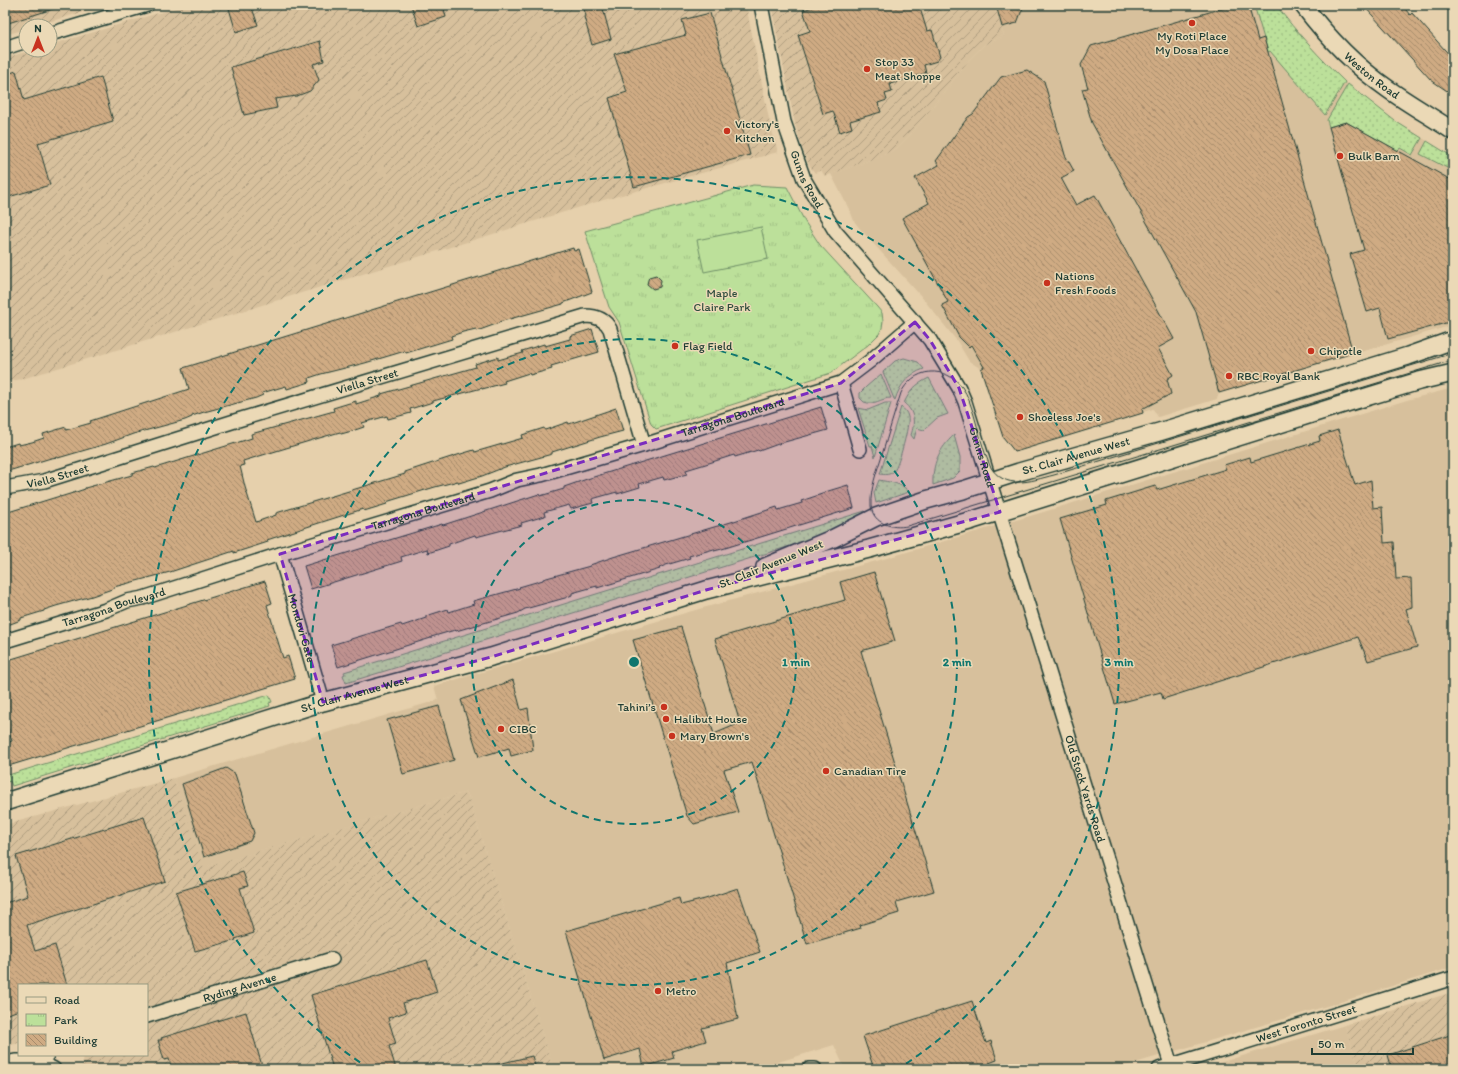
<svg xmlns="http://www.w3.org/2000/svg" width="1458" height="1074" font-family="Itim,sans-serif">
<defs>
<pattern id="industrial-furrows" width="10" height="10" patternUnits="userSpaceOnUse"><rect width="10" height="10" fill="#d7c09c"/><path d="M-1 1l2-2M0 10L10 0M9 11l2-2" fill="none" stroke="#ae9d80"/></pattern>
<pattern id="grass-dots" width="8" height="8" patternUnits="userSpaceOnUse"><rect width="8" height="8" fill="#bce09a"/><path d="M2 2h.1M6 6h.1" fill="none" stroke="#a1c185" stroke-width="1.8" stroke-linecap="round"/></pattern>
<pattern id="park-tufts" width="24" height="20" patternUnits="userSpaceOnUse"><rect width="24" height="20" fill="#bce09a"/><path d="M3 7l-1-3M5 7V3M7 7l1-3M15 17l-1-3M17 17v-4M19 17l1-3" fill="none" stroke="#a1c185"/></pattern>
<pattern id="building-back-hatch" width="6" height="6" patternUnits="userSpaceOnUse"><rect width="6" height="6" fill="#cfab83"/><path d="M-1 5l2 2M0 0l6 6M5-1l2 2" fill="none" stroke="#a78c6c"/></pattern>
</defs>
<rect width="100%" height="100%" fill="#e6d0ac"/>
<filter id="ink" filterUnits="userSpaceOnUse"><feTurbulence type="fractalNoise" baseFrequency=".025" numOctaves="2"/><feDisplacementMap in="SourceGraphic" scale="8" xChannelSelector="R" yChannelSelector="G"/><feConvolveMatrix kernelMatrix="1 2 1 2 8 2 1 2 1" color-interpolation-filters="sRGB"/></filter>
<g filter="url(#ink)">
<!-- built -->
<path fill="#d7c09c" d="M995,5H1276L1292,26L1323,61L1345,82L1368,101L1395,121L1453,157V325L1219,393L1217,399L1158,417L1153,409L1015,452L1003,437L981,369L969,361L957,341L920,295L862,231L854,221L851,213L831,174L881,156L897,148L912,133L969,60L984,45L993,40L1004,36Z
M1453,388V967L1347,1000L1115,1069H845L834,1045L755,1069H553L467,792L202,868L174,778L438,700L434,686L699,609L880,560L1037,514L1407,400Z
M1345,1025L1359,1069H1199Z"/>
<!-- industrial -->
<path fill="url(#industrial-furrows)" d="M5,5H106L35,26H26V29L5,35Z
M186,5H746L770,124L778,152L600,201L22,379L5,382V58L32,50H50V45Z
M771,5H995L1004,36L993,40L984,45L969,60L912,133L897,148L881,156L826,176L824,175L821,170L815,173L809,165L803,150L795,124Z
M174,778L203,867L467,792L553,1069H82L84,1055H147V985H19V1043L11,1045L5,1025V825Z
M1453,992V1069H1359L1345,1025Z"/>
<!-- grass -->
<path fill="url(#grass-dots)" stroke="#6e8e67" d="M1254,5H1276C1297,33 1320,58 1345,82L1325,115L1270,51L1268,52Z
M1348,84L1395,121L1422,138L1412,155L1400,148L1398,151L1346,122L1329,127L1327,120Z
M1427,141L1453,157V171L1420,154Z
M904,358L918,362L924,369C909,374 900,384 895,400L894,399L883,372L895,361Z
M881,374L891,398C881,398 874,406 864,402L860,398V393L866,387Z
M929,378L948,414L937,418L924,430L917,428L914,439L911,435C915,423 915,412 904,403C911,389 915,385 929,378Z
M885,403H891L875,457L872,446H870L858,408L868,410Z
M901,407C904,409 907,412 908,417C910,424 899,465 894,471C890,475 885,475 880,474Z
M954,435L960,457V471L953,478L933,485C932,464 939,449 954,435Z
M879,480C888,482 903,483 909,492L876,503L874,493Z
M865,511L866,513L823,535L800,543L346,683L343,675L345,674L344,672Z
M269,695L272,702L269,703L270,706L12,786L10,781L5,783V776Z"/>
<!-- park -->
<path fill="url(#park-tufts)" stroke="#6e8e67" d="M753,185L787,187L805,222L820,245L877,307L882,313L883,321L882,328L879,334L868,345L831,373L656,429L651,424L619,322L609,307L585,231Z"/>
<!-- pitch -->
<path fill="#bce09a" stroke="#6e8e67" d="M761,227L768,259L704,272L697,240Z"/>
<!-- building -->
<path fill="url(#building-back-hatch)" stroke="#1f3d34" d="M5,5H56V8L5,24Z
M228,5H251L258,25L236,32Z
M411,5H443L446,17L418,26Z
M583,5H602L611,39L592,45L584,17L586,16Z
M820,5H919L927,31L932,30L940,57L937,61L924,65L926,73L890,84L892,92L885,94L887,100L878,103L881,112L850,121L852,128L840,132L833,111L823,114L798,35L810,31L803,10Z
M996,5H1024L1017,23L1002,27Z
M1234,5H1248L1258,40L1264,38L1353,353L1219,393L1196,312L1092,123L1082,89L1088,88L1081,65L1091,46Z
M1363,5H1402L1410,15L1412,13L1453,59V95L1431,80Z
M710,13L750,155L634,187L609,98L627,92L614,54L686,35L682,20Z
M320,41L324,61L313,64L319,80L310,91L297,96L275,99L277,108L244,115L231,67Z
M1027,70L1044,81L1065,155L1074,171L1061,178L1067,189L1076,205L1095,195L1174,339L1158,348L1173,375L1167,379L1171,394L1142,409L1143,413L1015,452L1003,437L981,369L984,367L971,345L969,347L959,337L942,305L948,302L902,218L929,203L915,178L939,165L936,161L968,117L973,114L1001,77Z
M16,71L24,100L101,77L113,121L38,143L50,185L5,198V75Z
M1346,122L1453,181V321L1388,339L1380,308L1367,312L1350,254L1364,250L1329,127Z
M573,248L574,251L579,249L592,292L563,303V304L499,322V323L477,331L476,329L463,332L451,336L452,339L406,353L405,351L365,363L321,374L309,378L310,382L287,389L286,386L262,393L263,395L256,398L204,412L192,416V417L185,420L133,434L106,444L58,458V457L51,458L5,472V447L18,443L19,445L32,442L44,438L43,434L66,427V430L91,423L90,421L189,389L183,368Z
M656,275L661,280L660,287L653,289L647,284L648,280L649,277Z
M592,329L599,352L551,366L552,369L530,375L529,373L504,381L505,383L482,389V388L433,401V402L410,409L411,413L388,419L387,416L362,423L364,427L352,431L341,434L340,432L316,439L243,461L244,465L240,466L245,487L256,522L276,515V513L405,474V472L451,457L474,450L475,452L523,438L522,435L544,428L545,430L568,422L569,424L616,408L623,431L600,437L552,452V454L505,467L482,476L459,483L458,481L435,487L386,502L387,504L364,511L363,509L316,524L267,540L268,542L234,553V551L170,572L114,587L115,588L92,596L56,606L44,610V611L21,618V620L5,626V513L60,496V497L73,493L85,489V488L132,475V473L154,467L155,468L252,438L251,434L334,411L333,408L356,401V404L381,396V394L476,367L475,364L498,357V360L523,353L522,351L544,344L545,346L570,339V336Z
M821,407L828,430L781,443L759,451L758,450L735,457L734,455L709,463L686,470L687,474L664,480L663,477L639,484L640,487L617,494V492L592,499L593,503L571,509L569,505L544,512L545,516L521,523L522,525L476,537L475,535L449,544V546L428,553L427,549L401,557L402,561L311,589L304,566L442,524L443,525L539,494L540,496L564,489V487L587,479Z
M1338,430L1355,485L1371,480L1373,508L1382,507L1384,543L1394,542L1396,579L1411,578L1412,607L1406,609L1417,647L1368,661L1358,637L1163,699L1161,692L1115,704L1060,519L1107,505L1106,501L1155,486L1157,490L1226,469L1224,465L1250,457L1251,462L1320,441L1319,436Z
M848,485L854,508L722,549L714,551V549L689,556L690,558L666,565L659,568L660,569L597,588V586L572,593V595L565,598L525,609L518,613L456,631L455,630L431,637V638L338,667L331,645L401,624L402,626L426,618V616L448,609L449,612L474,604L473,601L520,588L519,587L543,580V579L590,566V565L613,557L731,522L777,507L778,510L802,503L801,501L825,493V492Z
M874,572L895,641L861,651L934,891L896,902L899,913L860,925L861,928L807,944L752,762L724,770L738,812L694,824L687,816L633,640L681,627L714,734L740,723L715,639L845,600L840,582Z
M265,581L272,603L267,605L276,635L283,658L288,656L295,679L5,767V743L12,741L5,721V661Z
M513,680L521,710L528,708L533,750L511,756L509,748L479,757L461,700Z
M439,706L454,760L403,774L387,720Z
M226,768L235,774L254,833L250,841L204,857L182,784Z
M144,817L165,881L27,925L35,951L55,945L67,985H19V1010L5,1015V903L28,896L16,856Z
M243,872L248,886L240,888L254,933L235,939L236,940L195,951L176,892Z
M738,888L760,952L727,963L738,1019L702,1028L706,1041L672,1051L674,1058L644,1067L640,1049L604,1060L566,931L679,898L681,905L705,899Z
M427,960L437,992L403,1003L406,1012L388,1018L396,1044L389,1046L396,1069H333L311,995Z
M972,1001L986,1043L991,1041L997,1060L989,1063L991,1069H874L863,1036Z
M246,1012L263,1069H172L169,1059L164,1060L158,1040H162L161,1038Z
M1453,1034V1069H1392L1388,1055Z
M532,1056L536,1069H495L494,1065Z"/>
<g fill="none" stroke-linecap="round" stroke-linejoin="round">
<!-- minor casing -->
<g stroke="#1f3d34" stroke-width="16">
<g id="minor">
<path id="s1" d="M761,5L784,122L804,179L835,231L930,340L959,388L965,402L1171,1065"/>
<path d="M50,34L147,5"/>
<path d="M5,48L26,41"/>
<path d="M841,383L860,449"/>
<path id="s2" d="M5,488L44,481L238,420L585,316C596,316 605,319 610,329L644,445"/>
<path id="s3" d="M280,554L323,702"/>
<path id="s4" d="M5,641L106,610L127,601L143,598L280,554L490,491L517,480L541,475L644,445L841,383L870,361L915,322"/>
<path id="s5" d="M147,1016L332,959"/>
<path d="M38,1061L54,1069"/>
<path d="M5,1063L15,1061H38L47,1055"/>
<path d="M809,1069H815"/>
<path id="s6" d="M1159,1069L1453,978"/>
</g>
</g>
<!-- major casing -->
<g stroke="#1f3d34" stroke-width="20">
<g id="major">
<path id="s7" d="M1303,5C1327,37 1355,66 1388,89C1409,104 1432,117 1453,131"/>
<path id="s8" d="M765,567L834,538L876,517L926,500L963,490L1019,472L1159,432L1408,356L1453,340"/>
<path id="s9" d="M5,802L323,702L491,657L706,590L869,549L973,520L1353,401L1419,381L1453,373"/>
</g>
</g>
<!-- minor -->
<use href="#minor" stroke="#ebd9b6" stroke-width="13"/>
<!-- major -->
<use href="#major" stroke="#ebd9b6" stroke-width="17"/>
<!-- tram -->
<path stroke="#1f3d34" stroke-width="1" d="M1453,353L1054,475C1030,481 1005,491 990,466C983,450 979,432 974,415C971,406 968,395 962,387C955,377 942,371 930,372C917,373 906,382 901,393C894,414 888,435 882,455C877,471 870,489 871,506C873,524 893,529 907,526L1453,360"/>
</g>
</g>
<!-- marked area -->
<path fill="#7b2cbf" fill-opacity="0.2" stroke="#7b2cbf" stroke-width="3" stroke-dasharray="8 5" stroke-linejoin="round" d="M915,322L930,340L959,388L1000,512L706,590L491,657L323,702L280,554L841,383Z"/>
<!-- distance rings -->
<g fill="none" stroke="#0f766e" stroke-width="2" stroke-dasharray="7 5">
<circle cx="634" cy="662" r="162"/>
<circle cx="634" cy="662" r="323"/>
<path d="M370 1069A485 485 0 1 1 898 1069"/>
</g>
<!-- markers -->
<g fill="#c8321e" stroke="#ebd9b6" stroke-width="1.5">
<circle cx="1192" cy="23" r="4"/>
<circle cx="867" cy="69" r="4"/>
<circle cx="727" cy="131" r="4"/>
<circle cx="1340" cy="156" r="4"/>
<circle cx="1047" cy="283" r="4"/>
<circle cx="675" cy="346" r="4"/>
<circle cx="1311" cy="351" r="4"/>
<circle cx="1229" cy="376" r="4"/>
<circle cx="1020" cy="417" r="4"/>
<circle cx="664" cy="707" r="4"/>
<circle cx="666" cy="719" r="4"/>
<circle cx="501" cy="729" r="4"/>
<circle cx="672" cy="736" r="4"/>
<circle cx="826" cy="771" r="4"/>
<circle cx="658" cy="991" r="4"/>
</g>
<g text-anchor="middle" dominant-baseline="central" stroke-width="3" stroke-linejoin="round" paint-order="stroke">
<!-- poi labels -->
<g font-size="12" fill="#1f3d34" stroke="#ebd9b6" text-anchor="start">
<text x="1192" y="36" text-anchor="middle">My Roti Place<tspan x="1192" dy="14">My Dosa Place</tspan></text>
<text x="875" y="62">Stop 33<tspan x="875" dy="14">Meat Shoppe</tspan></text>
<text x="735" y="124">Victory's<tspan x="735" dy="14">Kitchen</tspan></text>
<text x="1348" y="156">Bulk Barn</text>
<text x="1055" y="276">Nations<tspan x="1055" dy="14">Fresh Foods</tspan></text>
<text x="683" y="346">Flag Field</text>
<text x="1319" y="351">Chipotle</text>
<text x="1237" y="376">RBC Royal Bank</text>
<text x="1028" y="417">Shoeless Joe's</text>
<text x="656" y="707" text-anchor="end">Tahini’s</text>
<text x="674" y="719">Halibut House</text>
<text x="509" y="729">CIBC</text>
<text x="680" y="736">Mary Brown's</text>
<text x="834" y="771">Canadian Tire</text>
<text x="666" y="991">Metro</text>
</g>
<!-- street labels -->
<g font-size="12" fill="#1f3d34" stroke="#ebd9b6">
<text stroke="none"><textPath href="#s7" startOffset="99">Weston Road</textPath></text>
<text stroke="none"><textPath href="#s1" startOffset="181">Gunns Road</textPath></text>
<text stroke="none"><textPath href="#s2" startOffset="378">Viella Street</textPath></text>
<text stroke="none"><textPath href="#s4" startOffset="762">Tarragona Boulevard</textPath></text>
<text stroke="none"><textPath href="#s8" startOffset="331">St. Clair Avenue West</textPath></text>
<text stroke="none"><textPath href="#s1" startOffset="514">Gunns Road</textPath></text>
<text stroke="none"><textPath href="#s2" startOffset="54">Viella Street</textPath></text>
<text stroke="none"><textPath href="#s4" startOffset="438">Tarragona Boulevard</textPath></text>
<text transform="translate(771 564) rotate(-22)">St. Clair Avenue West</text>
<text stroke="none"><textPath href="#s4" startOffset="114">Tarragona Boulevard</textPath></text>
<text stroke="none"><textPath href="#s3" startOffset="77">Mondovi Gate</textPath></text>
<text stroke="none"><textPath href="#s9" startOffset="366">St. Clair Avenue West</textPath></text>
<text stroke="none"><textPath href="#s1" startOffset="861">Old Stock Yards Road</textPath></text>
<text stroke="none"><textPath href="#s5" startOffset="97">Ryding Avenue</textPath></text>
<text stroke="none"><textPath href="#s6" startOffset="154">West Toronto Street</textPath></text>
</g>
<!-- park labels -->
<g font-size="12" fill="#2f4d3e" stroke="#ebd9b6">
<text x="722" y="293">Maple<tspan x="722" dy="14">Claire Park</tspan></text>
</g>
</g>
<circle cx="634" cy="662" r="6" fill="#0f766e" stroke="#ebd9b6" stroke-width="2"/>
<g font-size="12" text-anchor="middle" font-weight="bold" fill="#0f766e" stroke="#ebd9b6" stroke-width="3" stroke-linejoin="round" paint-order="stroke">
<text x="796" y="666">1 min</text>
<text x="957" y="666">2 min</text>
<text x="1119" y="666">3 min</text>
</g>
<!-- margin -->
<rect width="1458" height="1074" fill="none" stroke="#ebd9b6" stroke-width="20"/>
<rect x="10" y="10" width="1438" height="1054" fill="none" stroke="#1f3d34" stroke-width="1.5" filter="url(#ink)"/>
<!-- legend -->
<rect x="18" y="984" width="130" height="72" fill="#ebd9b6" stroke="#999b82"/>
<rect x="26" y="997" width="20" height="6" fill="#ebd9b6" stroke="#999b82"/>
<text x="54" y="1004" font-size="12" fill="#1f3d34">Road</text>
<rect x="26" y="1014" width="20" height="12" fill="url(#park-tufts)" stroke="#999b82"/>
<text x="54" y="1024" font-size="12" fill="#1f3d34">Park</text>
<rect x="26" y="1034" width="20" height="12" fill="url(#building-back-hatch)" stroke="#999b82"/>
<text x="54" y="1044" font-size="12" fill="#1f3d34">Building</text>
<!-- north arrow -->
<g transform="translate(38 38)"><circle r="19" fill="#ebd9b6" stroke="#999b82"/>
<path d="M0-3L7 15L0 10L-7 15Z" fill="#c8321e"/>
<text y="-6" font-size="11" font-weight="bold" text-anchor="middle" fill="#1f3d34">N</text>
</g>
<!-- scale -->
<path d="M1312 1048v6h101v-6" fill="none" stroke="#1f3d34" stroke-width="2"/>
<text x="1318" y="1048" font-size="12" fill="#1f3d34" stroke="#ebd9b6" stroke-width="3" paint-order="stroke">50 m</text>
</svg>
